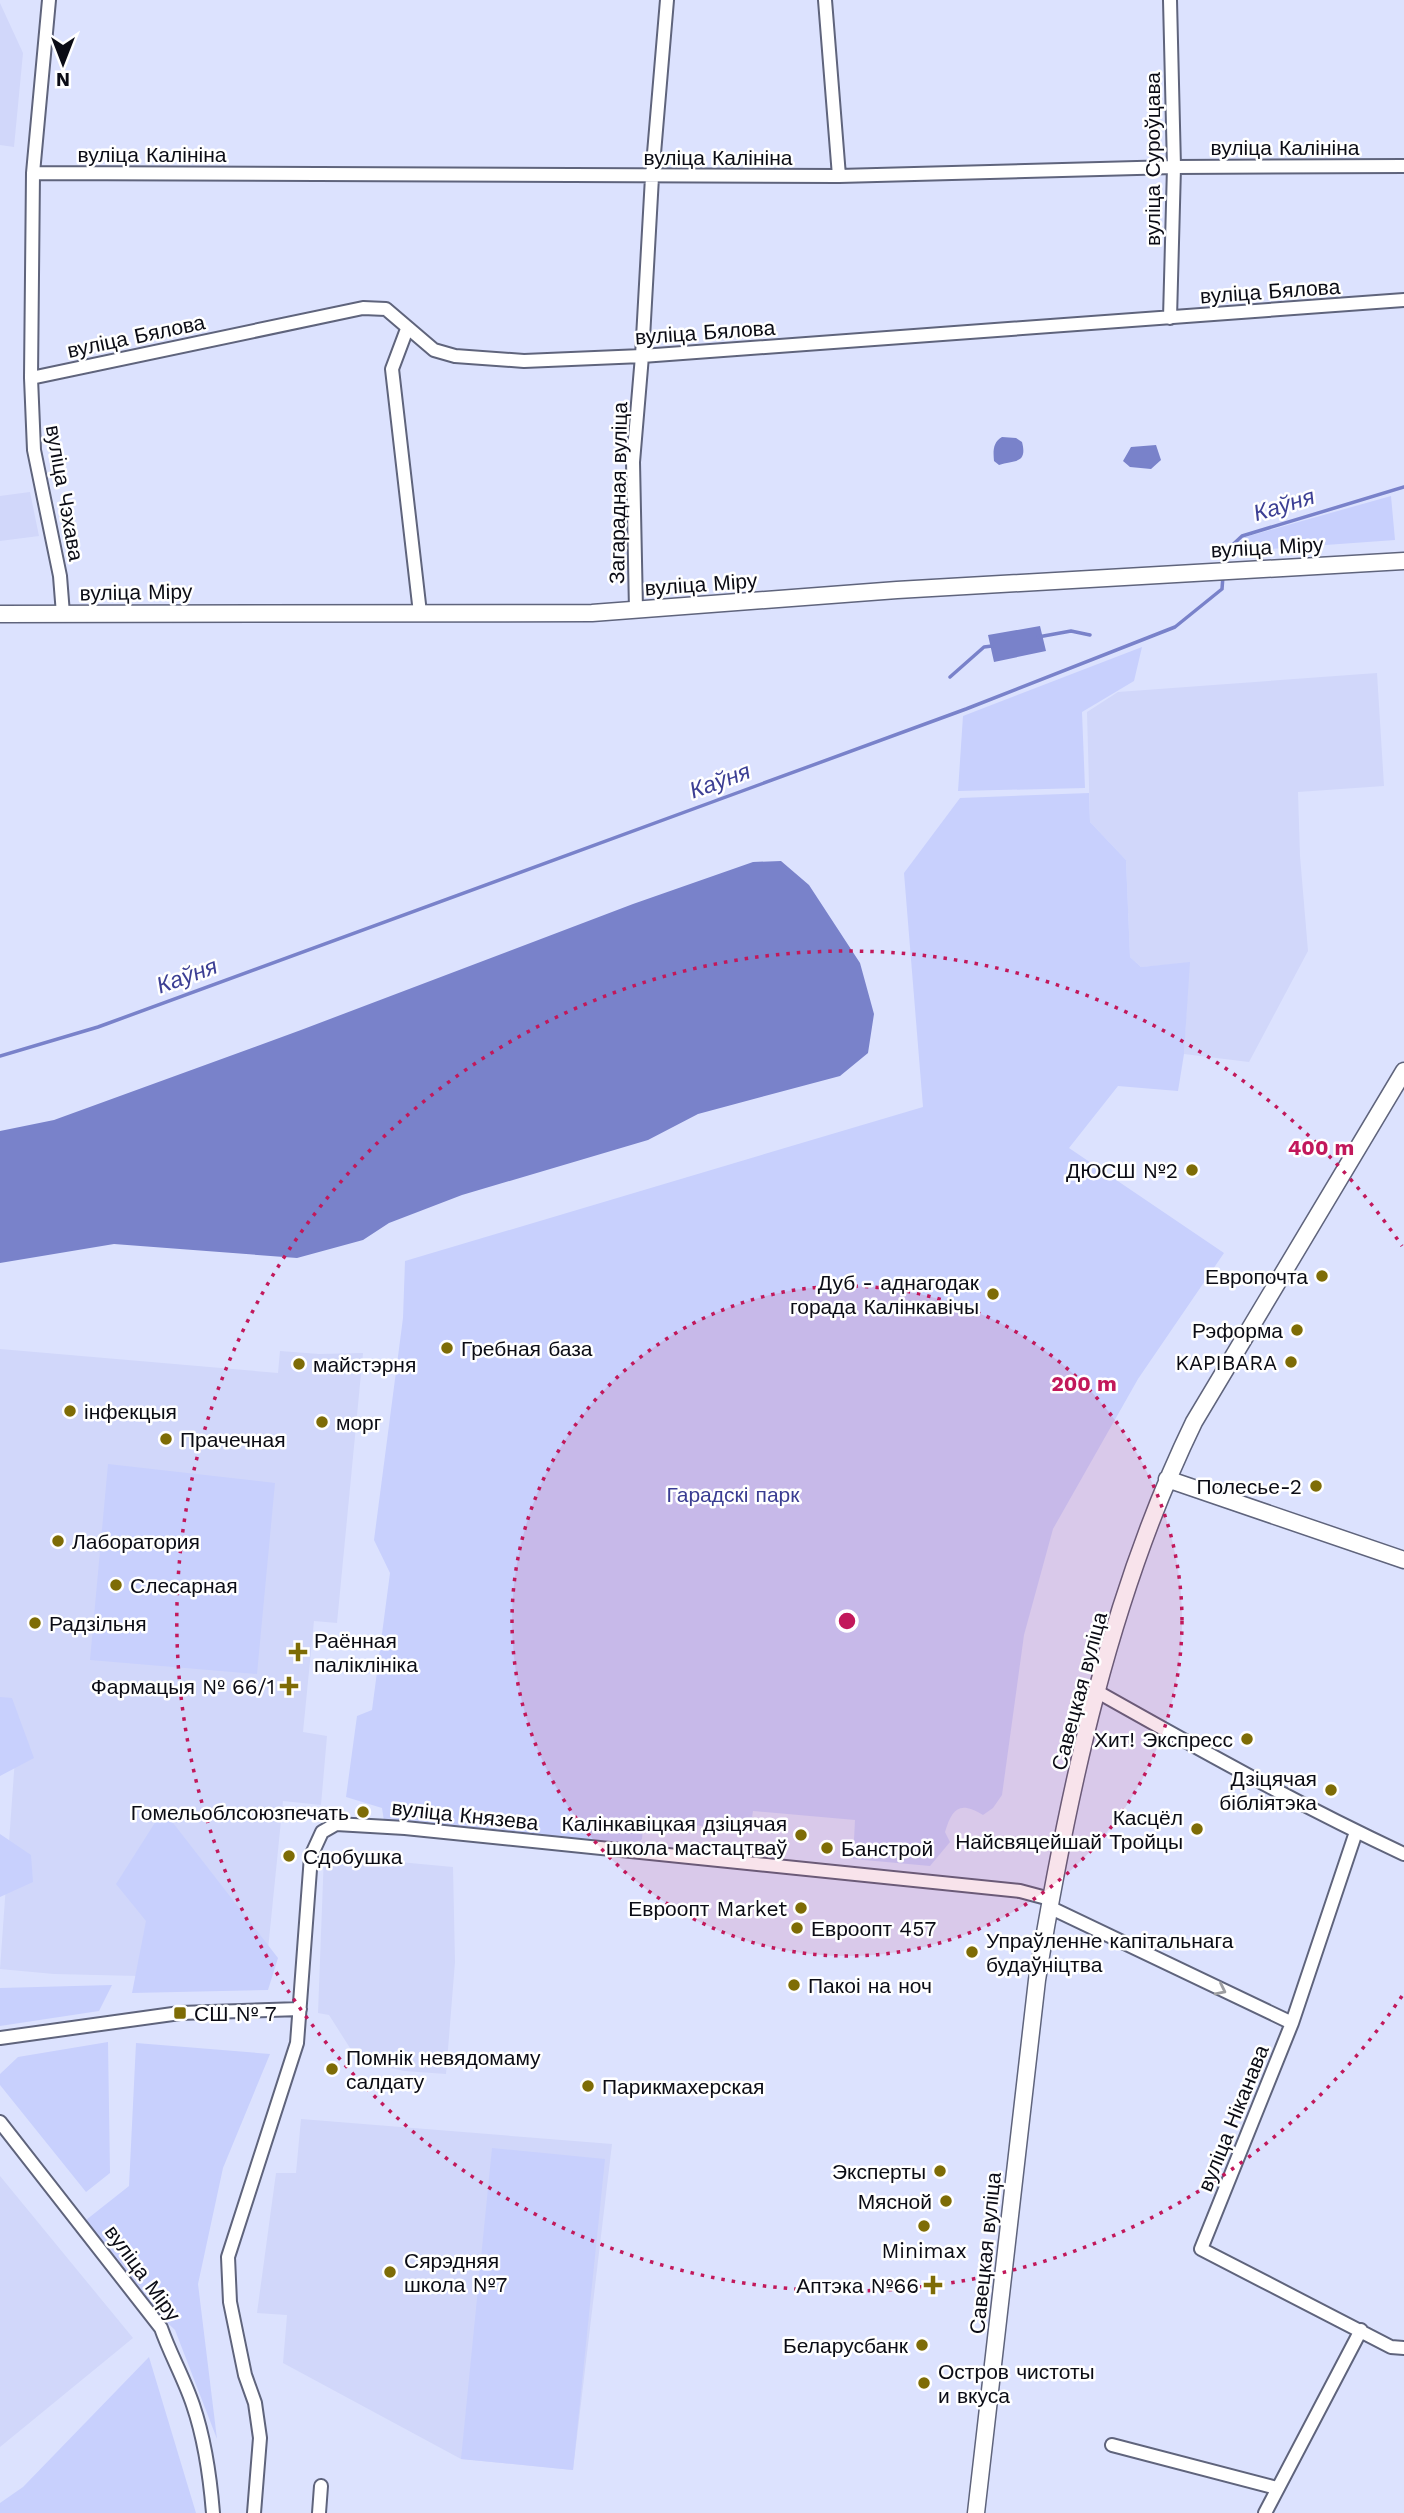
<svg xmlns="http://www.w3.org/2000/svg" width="1404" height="2513" font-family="'Work Sans',sans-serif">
<rect width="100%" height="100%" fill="#dce2fe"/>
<!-- built -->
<path fill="#d1d7fa" d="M0,3L23,53L14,147L0,145Z
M30,492L39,536L0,541V496Z
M1377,673L1384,786L1298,792L1300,856L1308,951L1249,1062L1184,1054L1189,963L1141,967L1130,957L1126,860L1090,822L1087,712L1118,692Z
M0,1349L278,1373L280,1351L319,1354L363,1353L337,1623L314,1621L303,1732L327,1736L321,1805L283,1801L265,1979L54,1974L0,1969L15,1758L0,1756Z
M324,1855L453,1867L455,1962L446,2074L404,2071L373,2064L350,2048L329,2015L318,2013Z
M301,2119L612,2144L573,2470L461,2459L283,2363L287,2315L257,2313L276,2173H296Z
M0,2176L133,2338L0,2447Z"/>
<!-- green -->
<path fill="#c8d0fd" d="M1391,496L1395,540L1244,551L1245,537Z
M1142,647L1134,681L1082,712L1085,788L958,791L963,716Z
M1089,793L1090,822L1126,860L1130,957L1141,967L1190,962L1184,1054L1178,1091L1118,1086L1069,1148L1224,1253L1138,1379L1053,1529L1024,1635L1002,1795L993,1808L983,1815C959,1800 952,1809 945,1832L950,1842L930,1866L853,1859L855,1820L753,1811L750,1831L644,1820L642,1839L636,1846L625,1847L384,1821L382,1808L346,1797L357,1716L372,1710L390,1573L374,1540L403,1318L405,1261L923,1107L904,873L960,798Z
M108,1464L275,1483L257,1674L90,1660Z
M0,1697L12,1698L34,1758L0,1776Z
M163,1810L278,1958L268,1990L132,1993L146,1921L116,1884Z
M0,1834L31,1855L33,1882L0,1897Z
M112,1985L99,2011L0,2026V1988Z
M108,2042L110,2173L86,2192L0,2085V2074L18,2057Z
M136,2043L270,2054L223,2168L198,2284L217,2439L175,2330L153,2309L86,2220L129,2186Z
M492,2148L605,2159L573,2470L461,2459Z
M149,2357L196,2513H0V2503L23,2487Z"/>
<!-- water -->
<path fill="#7982ca" d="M1002,437L1016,438L1022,442C1028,465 1013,460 999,465L994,461C993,451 993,442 1002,437Z
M1156,445L1161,460L1151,469L1130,467L1123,461L1131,447Z
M1040,626L1046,651L994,662L988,635Z
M781,861L809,885L860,963L874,1014L868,1053L840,1076L698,1114L648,1140L462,1195L389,1223L363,1240L297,1258L114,1244L0,1263V1131L54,1120L301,1030L633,904L753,862Z"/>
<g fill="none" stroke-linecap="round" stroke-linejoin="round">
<!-- stream -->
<path stroke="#7982ca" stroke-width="3.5" d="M1224,565L1225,552L1242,536L1404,487
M1038,637L1071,631L1090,635
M950,677L984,647L992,646
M0,1056L98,1027L966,709L1175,627L1222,589L1223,576"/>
<!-- minor casing -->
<g stroke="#5f647c" stroke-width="16">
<path id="minor" d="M49,0L33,173L31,378L34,450L60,576L63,614
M825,0L839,176
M33,173L839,176L1174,167L1404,166
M1170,318L1174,167L1170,0
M407,329L392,369L420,613
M31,378L363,308L386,309L434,350L455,356L524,361L642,356L1404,300
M636,610L633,462L642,356L652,177L667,0
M1096,1691C1197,1748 1299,1805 1404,1854
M1356,1832L1292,2023L1201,2249L1391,2347L1404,2348
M1049,1907L1292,2023
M0,2038L180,2013L300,2009
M0,2122L161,2328C170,2354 184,2378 193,2405C205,2440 210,2476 213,2513
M1112,2445L1277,2488
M254,2513L260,2438L255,2403L245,2375L230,2302L228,2257L297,2043L311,1856L322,1832L336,1824L405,1828L1020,1891L1050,1899
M319,2513L321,2486
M1265,2513L1361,2330"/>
</g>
<!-- major casing -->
<g stroke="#5f647c" stroke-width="19">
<path id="major" d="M0,614L592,613L897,590L1404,561
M1167,1479L1404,1560
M976,2513L1037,1980C1068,1791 1110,1595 1194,1422L1404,1071"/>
</g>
<!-- minor -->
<use href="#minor" stroke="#fff" stroke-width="12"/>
<!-- major -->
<use href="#major" stroke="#fff" stroke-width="16"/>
</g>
<!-- one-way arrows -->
<defs><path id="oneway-chevron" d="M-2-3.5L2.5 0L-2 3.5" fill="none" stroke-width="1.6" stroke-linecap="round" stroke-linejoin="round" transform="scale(1.75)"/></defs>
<use stroke="#9d9ea1" href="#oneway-chevron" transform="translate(1221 1990) rotate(26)"/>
<!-- distance rings -->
<circle cx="847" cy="1621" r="335" fill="#c2185b" fill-opacity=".12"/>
<g fill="none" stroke="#c2185b" stroke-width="3.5" stroke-dasharray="3.5 7">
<circle cx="847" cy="1621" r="335"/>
<path d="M1402 1996A670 670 0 1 1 1402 1246"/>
</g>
<!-- markers -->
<g fill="#7e6c06" stroke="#fff" stroke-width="2.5">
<circle cx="1192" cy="1170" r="7"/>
<circle cx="1322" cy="1276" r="7"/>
<circle cx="993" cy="1294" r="7"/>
<circle cx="1297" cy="1330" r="7"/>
<circle cx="447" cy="1348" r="7"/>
<circle cx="1291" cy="1362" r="7"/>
<circle cx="299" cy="1364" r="7"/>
<circle cx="70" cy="1411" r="7"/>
<circle cx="322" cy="1422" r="7"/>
<circle cx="166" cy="1439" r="7"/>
<circle cx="1316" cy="1486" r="7"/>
<circle cx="58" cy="1541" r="7"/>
<circle cx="116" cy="1585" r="7"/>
<circle cx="35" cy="1623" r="7"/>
<path d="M294.5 1641.5h7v7h7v7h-7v7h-7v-7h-7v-7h7z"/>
<path d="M285.5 1675.5h7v7h7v7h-7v7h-7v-7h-7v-7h7z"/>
<circle cx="1247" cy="1739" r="7"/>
<circle cx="1331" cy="1790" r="7"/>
<circle cx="363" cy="1812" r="7"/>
<circle cx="1197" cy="1829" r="7"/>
<circle cx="801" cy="1835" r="7"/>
<circle cx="827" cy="1848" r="7"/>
<circle cx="289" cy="1856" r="7"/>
<circle cx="801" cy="1908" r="7"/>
<circle cx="797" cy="1928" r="7"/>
<circle cx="972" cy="1952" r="7"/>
<circle cx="794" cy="1985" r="7"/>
<rect x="173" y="2006" width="14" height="14" rx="3.5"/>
<circle cx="332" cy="2069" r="7"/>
<circle cx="588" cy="2086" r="7"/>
<circle cx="940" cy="2171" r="7"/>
<circle cx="946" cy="2201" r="7"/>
<circle cx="924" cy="2226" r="7"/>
<circle cx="390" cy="2272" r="7"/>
<path d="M929.5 2274.5h7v7h7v7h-7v7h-7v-7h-7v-7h7z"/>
<circle cx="922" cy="2345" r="7"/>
<circle cx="924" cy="2383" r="7"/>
</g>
<g text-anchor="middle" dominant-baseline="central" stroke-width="5" stroke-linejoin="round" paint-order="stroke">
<!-- street labels -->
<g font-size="21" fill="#0b0c15" stroke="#fff">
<text x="1285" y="147">вуліца Калініна</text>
<text x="152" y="154">вуліца Калініна</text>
<text x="718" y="157">вуліца Калініна</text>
<text transform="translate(1152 159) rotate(-90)">вуліца Суроўцава</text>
<text transform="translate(1270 291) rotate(-4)">вуліца Бялова</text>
<text transform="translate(705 332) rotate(-4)">вуліца Бялова</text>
<text transform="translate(136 336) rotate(-12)">вуліца Бялова</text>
<text transform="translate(65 493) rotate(80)">вуліца Чэхава</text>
<text transform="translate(618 493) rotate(-89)">Загарадная вуліца</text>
<text transform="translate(1267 547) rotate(-3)">вуліца Міру</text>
<text transform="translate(701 584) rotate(-4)">вуліца Міру</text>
<text transform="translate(136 592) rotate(-1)">вуліца Міру</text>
<text transform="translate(1079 1691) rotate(-75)">Савецкая вуліца</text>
<text transform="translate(465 1815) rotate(6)">вуліца Князева</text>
<text transform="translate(1233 2118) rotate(-68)">вуліца Ніканава</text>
<text transform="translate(985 2253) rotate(-84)">Савецкая вуліца</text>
<text transform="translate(143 2273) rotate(54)">вуліца Міру</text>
</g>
<!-- poi labels -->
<g font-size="21" fill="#0b0c15" stroke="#fff" text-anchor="start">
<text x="1178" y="1170" text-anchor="end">ДЮСШ №2</text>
<text x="1308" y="1276" text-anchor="end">Европочта</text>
<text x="979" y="1282" text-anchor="end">Дуб - аднагодак<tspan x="979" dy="24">горада Калінкавічы</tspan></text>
<text x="1283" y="1330" text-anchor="end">Рэформа</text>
<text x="461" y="1348">Гребная база</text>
<text x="1277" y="1362" text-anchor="end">KAPIBARA</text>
<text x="313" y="1364">майстэрня</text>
<text x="84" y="1411">інфекцыя</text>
<text x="336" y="1422">морг</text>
<text x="180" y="1439">Прачечная</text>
<text x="1302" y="1486" text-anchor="end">Полесье-2</text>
<text x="72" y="1541">Лаборатория</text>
<text x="130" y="1585">Слесарная</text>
<text x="49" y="1623">Радзільня</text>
<text x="314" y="1640">Раённая<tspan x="314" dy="24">паліклініка</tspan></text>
<text x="275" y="1686" text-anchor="end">Фармацыя № 66/1</text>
<text x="1233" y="1739" text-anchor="end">Хит! Экспресс</text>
<text x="1317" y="1778" text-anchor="end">Дзіцячая<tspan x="1317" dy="24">бібліятэка</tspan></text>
<text x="349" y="1812" text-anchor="end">Гомельоблсоюзпечать</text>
<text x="1183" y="1817" text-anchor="end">Касцёл<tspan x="1183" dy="24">Найсвяцейшай Тройцы</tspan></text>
<text x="787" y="1823" text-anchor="end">Калінкавіцкая дзіцячая<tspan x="787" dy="24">школа мастацтваў</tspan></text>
<text x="841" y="1848">Банстрой</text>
<text x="303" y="1856">Сдобушка</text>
<text x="787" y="1908" text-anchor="end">Евроопт Market</text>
<text x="811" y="1928">Евроопт 457</text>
<text x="986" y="1940">Упраўленне капітальнага<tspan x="986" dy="24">будаўніцтва</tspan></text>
<text x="808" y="1985">Пакоі на ноч</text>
<text x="194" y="2013">СШ № 7</text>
<text x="346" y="2057">Помнік невядомаму<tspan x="346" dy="24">салдату</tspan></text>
<text x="602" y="2086">Парикмахерская</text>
<text x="926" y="2171" text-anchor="end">Эксперты</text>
<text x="932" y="2201" text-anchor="end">Мясной</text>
<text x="924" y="2250" text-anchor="middle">Minimax</text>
<text x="404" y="2260">Сярэдняя<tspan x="404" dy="24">школа №7</tspan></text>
<text x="919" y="2285" text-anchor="end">Аптэка №66</text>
<text x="908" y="2345" text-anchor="end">Беларусбанк</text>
<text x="938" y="2371">Остров чистоты<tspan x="938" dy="24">и вкуса</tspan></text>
</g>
<!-- park labels -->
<g font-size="21" fill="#3a3d92" stroke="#fff">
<text x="733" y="1494">Гарадскі парк</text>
</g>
<!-- water labels -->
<g font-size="23" font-style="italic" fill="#3c3f94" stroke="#fff">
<text transform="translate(1284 505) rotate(-17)">Каўня</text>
<text transform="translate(720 781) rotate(-20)">Каўня</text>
<text transform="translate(187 976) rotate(-20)">Каўня</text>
</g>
</g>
<circle cx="847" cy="1621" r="10" fill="#c2185b" stroke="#fff" stroke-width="3.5"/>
<g font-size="21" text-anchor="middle" font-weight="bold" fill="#c2185b" stroke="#fff" stroke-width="5" stroke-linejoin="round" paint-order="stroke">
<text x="1321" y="1155">400 m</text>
<text x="1084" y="1391">200 m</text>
</g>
<!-- north arrow -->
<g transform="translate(63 63) rotate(180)" stroke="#ffffff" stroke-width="5" paint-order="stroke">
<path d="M0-5L12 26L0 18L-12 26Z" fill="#0b0c15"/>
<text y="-10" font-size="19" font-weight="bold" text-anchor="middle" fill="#0b0c15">N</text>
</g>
</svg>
